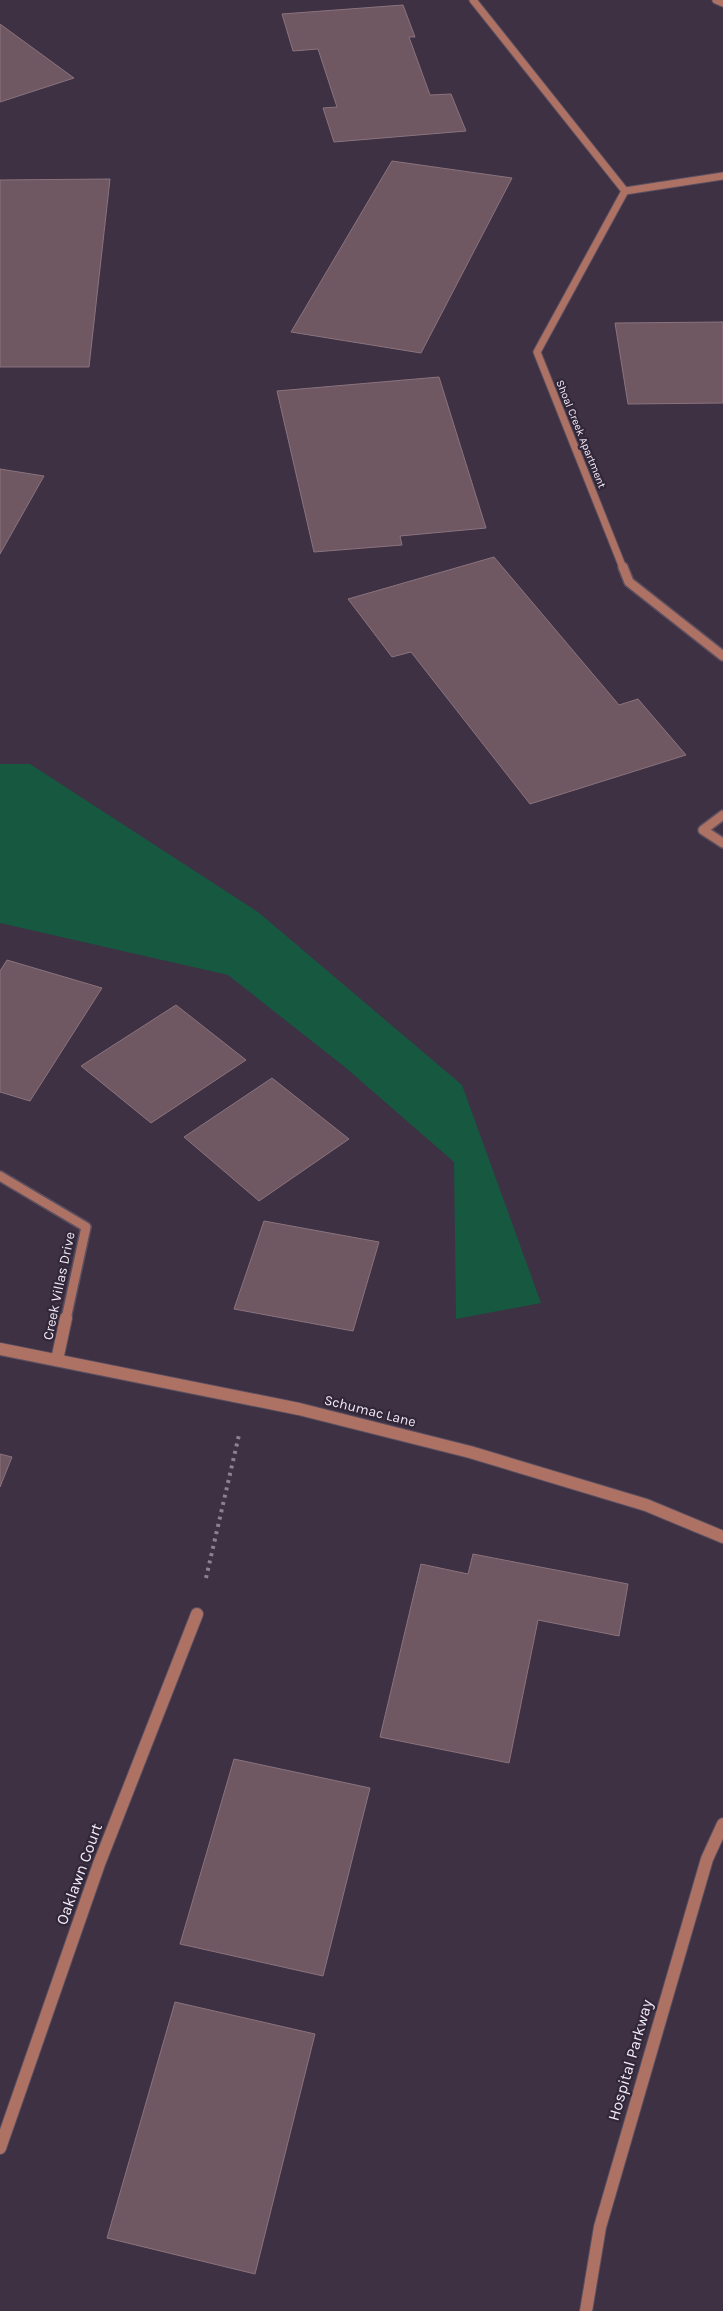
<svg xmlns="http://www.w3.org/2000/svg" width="723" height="2311" font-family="Karla,sans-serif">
<rect width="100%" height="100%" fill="#3d3143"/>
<!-- green -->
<path fill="#175841" d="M0,764H30L258,912L462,1085L541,1303L456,1319L454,1162L346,1068L228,975L0,923Z"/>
<!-- building -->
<path fill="#6f5862" stroke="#8b737e" d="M403,5L415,37H409L430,95L451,94L466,131L334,142L323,108L337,107L318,49L293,51L282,14Z
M0,24L74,78L0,102Z
M392,161L512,178L421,353L291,332Z
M110,179L89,367H0V180Z
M723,322V403L628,404L615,323Z
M439,377L486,528L400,536L402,545L314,552L277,391Z
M0,469L44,476L0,554Z
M494,557L619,705L638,699L686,755L530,804L411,652L392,657L348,599Z
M7,960L102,988L30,1101L0,1092V971Z
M176,1005L246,1060L151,1123L81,1066Z
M272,1078L349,1139L259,1201L184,1137Z
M264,1221L379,1242L353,1331L234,1309Z
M0,1454L12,1457L0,1487Z
M473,1554L628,1584L619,1636L538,1620L509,1763L380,1737L421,1564L468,1574Z
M234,1759L370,1788L323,1976L180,1944Z
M175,2002L315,2034L255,2274L107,2238Z"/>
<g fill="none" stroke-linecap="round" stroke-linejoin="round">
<!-- service-far1 casing -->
<g stroke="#5a4f60" stroke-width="9">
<path id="service-far1" d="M473,0L625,191
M623,568L537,352L625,191L723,176"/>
</g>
<!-- service casing -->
<g stroke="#5a4f60" stroke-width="12">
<path id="service" d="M623,567L629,582L723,656
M723,815L703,830L723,843"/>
</g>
<!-- minor-far1 casing -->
<g stroke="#5a4f60" stroke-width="12">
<path id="minor-far1" d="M0,1176L86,1227L66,1319"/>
</g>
<!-- minor casing -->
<g stroke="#5a4f60" stroke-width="14">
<path id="minor" d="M57,1360L66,1318
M0,2148L99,1864L197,1614"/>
</g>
<!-- tertiary-far1 casing -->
<g stroke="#5a4f60" stroke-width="9">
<path id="tertiary-far1" d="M716,0L723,3"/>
</g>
<!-- tertiary casing -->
<g stroke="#5a4f60" stroke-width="14">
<path id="tertiary" d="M0,1349L299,1409L470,1452L646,1505L723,1537
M586,2311L600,2227L707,1859L723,1824"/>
</g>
<!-- path -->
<path stroke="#8b8190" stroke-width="4" stroke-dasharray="3 4.5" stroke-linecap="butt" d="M206,1578L239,1435"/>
<!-- service-far1 -->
<use href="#service-far1" stroke="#ae7265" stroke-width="7"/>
<!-- service -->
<use href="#service" stroke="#ae7265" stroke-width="9"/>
<!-- minor-far1 -->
<use href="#minor-far1" stroke="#ae7265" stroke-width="9"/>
<!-- minor -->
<use href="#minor" stroke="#ae7265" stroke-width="12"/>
<!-- tertiary-far1 -->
<use href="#tertiary-far1" stroke="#ae7265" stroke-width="7"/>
<!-- tertiary -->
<use href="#tertiary" stroke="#ae7265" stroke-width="12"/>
</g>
<g text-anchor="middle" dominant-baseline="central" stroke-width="4.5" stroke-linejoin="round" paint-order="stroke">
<!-- far-street labels -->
<g font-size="11" fill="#f2ebf7" stroke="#322739">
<text transform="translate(581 434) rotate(68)">Shoal Creek Apartment</text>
</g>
<!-- street labels -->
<g font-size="14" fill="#f2ebf7" stroke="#322739">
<text transform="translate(59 1286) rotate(-78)">Creek Villas Drive</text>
<text transform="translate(370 1411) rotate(14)">Schumac Lane</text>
</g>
<!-- near-street labels -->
<g font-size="16" fill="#f2ebf7" stroke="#322739">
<text transform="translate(79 1874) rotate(-70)">Oaklawn Court</text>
<text transform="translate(630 2060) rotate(-74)">Hospital Parkway</text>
</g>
</g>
</svg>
